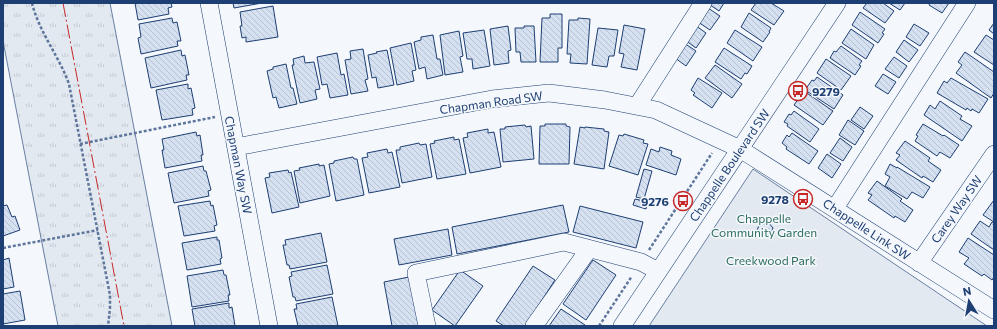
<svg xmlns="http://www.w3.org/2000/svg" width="997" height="329" font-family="Commissioner,sans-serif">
<defs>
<pattern id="grass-tufts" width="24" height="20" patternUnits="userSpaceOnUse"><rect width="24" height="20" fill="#e3e9f0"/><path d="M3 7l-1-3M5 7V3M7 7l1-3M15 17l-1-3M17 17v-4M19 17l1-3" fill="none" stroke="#c2c9d1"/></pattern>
<pattern id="building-back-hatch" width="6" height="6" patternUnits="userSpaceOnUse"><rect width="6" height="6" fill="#d5e0f0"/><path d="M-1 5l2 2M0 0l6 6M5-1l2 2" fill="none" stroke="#b6c1d1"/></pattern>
</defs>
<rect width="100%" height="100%" fill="#f4f7fb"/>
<!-- grass -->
<path fill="url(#grass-tufts)" stroke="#687fa3" d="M3,3H110L172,326H58L3,41Z"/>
<!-- green -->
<path fill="#e3e9f0" stroke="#687fa3" d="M753,169L987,326H649Z"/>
<!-- building -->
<path fill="url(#building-back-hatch)" stroke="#1d3f73" d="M135,3H171L172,7L168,8L169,14L138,20Z
M233,3H262L234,8Z
M707,3H724L719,11Z
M756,3H771L784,11L774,25L751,10Z
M867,3H883L894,11L885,23L863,8Z
M889,3H905L900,10Z
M930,3H949L942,13L929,5Z
M273,6L278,37L246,42V37L242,38L240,26H242L240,12Z
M705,6L720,16L710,30L695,20Z
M860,12L885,29L882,33L884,34L878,43L852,25Z
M749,13L771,28L769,32H770L763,42L741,27Z
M550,14H562V48H558V62H540L542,18H550Z
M172,18L173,23L177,22L181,41H177L178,46L141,54L138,38L141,37L139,24Z
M578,18L590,19L587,64L570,63L571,54H567L569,20H578Z
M692,23L706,33L696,48L682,38Z
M994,23V34L989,30Z
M914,24L929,33L920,46L906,37Z
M624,25L645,29L637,70L621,67L624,54L619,53Z
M508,26L511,50L508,51L509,63L494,65L490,29Z
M524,26H534L536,62H521L520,52H516L515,28H524Z
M598,28L618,30L614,56H609L607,67L592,65Z
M851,29L874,45L866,59L842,43Z
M484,30L490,66L473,69L472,59H467L463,33Z
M735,30L762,47L753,61L727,43Z
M459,31L463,56L460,57L463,72L445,75L440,35Z
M433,35L437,59H440L443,75L427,79L425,67L419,69L414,42L421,40V37Z
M986,35L994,40V65L974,52Z
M904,40L918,50L909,62L896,52Z
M681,41L696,51L686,66L671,55Z
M411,43L416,70L412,71L414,81L397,85L390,48Z
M841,46L862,61L859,65L861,66L855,75L830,58L834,51L836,52Z
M724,48L752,66L747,74L745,73L741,79L715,62Z
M363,49L368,79L365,80L368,91L351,94L345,60L351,59L350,51Z
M181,50L182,56L185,55L189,75H186L187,80L151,88L145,58Z
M387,50L394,85L378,88L376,77L372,78L368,55L377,53L376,52Z
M965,52L994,72V93L991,98L956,73L962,65L958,62Z
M337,53L341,75L344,74L348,95L330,98L327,84L322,85L317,57Z
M304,56L305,63L314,62L320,89L315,90L317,99L300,103L292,65H294L293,59Z
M894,57L907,66L899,78L885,69Z
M826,59L851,76L841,90L817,73Z
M286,64L291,88H293L297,104L279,108L276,97L273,98L267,71L273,69V67Z
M715,65L742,84L732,98L705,78Z
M883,74L896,82L888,94L875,86Z
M817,77L843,95L834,109L805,90L812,80L814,81Z
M698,78L722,93L712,108L693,95L695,93L691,90Z
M951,78L988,99L979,113L972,109L971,111L967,108L966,110L937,93L944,81L947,83Z
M188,84V89L191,88L195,108L192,109L193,115L162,120L156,90Z
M804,91L833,111L823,125L794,105Z
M940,101L962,116L960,119L972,126L962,141L924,115L930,105L935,109Z
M860,107L873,116L864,129L851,120Z
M794,111L819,129L810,142L787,126L788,124L784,122L789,114L791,115Z
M848,120L864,131L855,145L839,135Z
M545,124H566V126L570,127L569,164H539L540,126H545Z
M923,124L943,136L944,135L959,145L950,158L940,152L937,156L915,141L918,136L916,135Z
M525,125L526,127L531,126L534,159L503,162L500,129H505V127Z
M580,127L585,128V127L604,129V131L609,132L604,169L574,164Z
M488,129V133L494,132L501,167L470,173L463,138L468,137L467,133Z
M196,132L197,136L200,135L203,155H201L202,161L165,168L162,150H164L162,139Z
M792,133L818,151L809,164L786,149L787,147L782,143L787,135L789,137Z
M624,134L644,140L643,143L648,144L638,175L609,166L619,135L623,136Z
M454,137V140L459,139L466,174L437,179L430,144L435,143L434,141Z
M840,138L852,147L843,161L830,153Z
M905,141L930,158L928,161L941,170L933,182L923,176L922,178L896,160L900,155L896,153Z
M419,143L420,145L426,144L432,177L402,183L396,150H400V147Z
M660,147L672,151L671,155L681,159L676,175L646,165L651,149L659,152Z
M387,149L388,153L392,152L400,187L369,193L362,158L368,157L367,153Z
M827,154L841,164L832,178L818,168Z
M353,157L354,159H357L364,195L336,201L329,164L334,163V161Z
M319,164V166L324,165L330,196L300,203L294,171L300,170L299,168Z
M890,164L897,168V167L930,187L923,198L912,192L907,199L885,186L890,177L885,174Z
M203,166L204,171H206L211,190L208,191L209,196L174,203L168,173Z
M644,169L652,171L644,199L636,197Z
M288,170L289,173L291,172L299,207L272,213L265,178L270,177L269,173Z
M877,181L902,199L900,201L913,210L905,222L895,216L894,218L868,200L872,195L868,193Z
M635,199L648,202L646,209L633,205Z
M994,200V222L983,215Z
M210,201L211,206L213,205L217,225L214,226L215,231L184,236L178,206Z
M7,205L12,217L15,216L20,230L3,236V206Z
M563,205L569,232L457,254L452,227Z
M580,206L643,222L636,248L573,232Z
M980,221L989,227L992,222L994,223V250L971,234Z
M768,222L773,228L770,235L762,237L757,230L760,223Z
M448,229L452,255L399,265L394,239Z
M321,233L327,262L290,269L289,265H287L283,245H286L285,240Z
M217,237V240H219L222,258L220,259L221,264L187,270L182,243Z
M968,238L994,255V277L992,280L984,274L982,276L964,264L969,258L959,252Z
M9,258L14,287L3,289V260Z
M593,260L616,275L586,320L563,304Z
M327,265L333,294L296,301L295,297H293L289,277L292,276L291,272Z
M533,266L555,280L525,326H504L496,321Z
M223,270L224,275H226L230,295H228L229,301L192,307L187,276Z
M460,270L483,286L455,326L432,310Z
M409,277L419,326H392L384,282Z
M20,291L25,320L3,324V294Z
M332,297L338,326H298L294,309H297L296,304Z
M229,303V308L232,307L235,326H195L192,309Z
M561,309L585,325L584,326H549Z"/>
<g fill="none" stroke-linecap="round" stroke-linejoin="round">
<!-- minor casing -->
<g stroke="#1d3f73" stroke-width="18">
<path id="minor" d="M209,3L269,326
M637,106L703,3
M236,147L492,99L549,93L605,100L656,110L740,149L994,310
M835,208L967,3
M919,263L994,154
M427,326L416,273L564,242L641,262L658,271
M534,326L589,249
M622,326L837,3"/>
</g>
<!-- path -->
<path stroke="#5e769c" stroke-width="2.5" stroke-dasharray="3 2" stroke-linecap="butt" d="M32,3C39,32 59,56 69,84L110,295V308L108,326
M80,144L215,117
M3,248L98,230
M649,250L712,153
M599,326L632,276"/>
<!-- minor -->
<use href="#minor" stroke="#f4f7fb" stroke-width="17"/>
<!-- power -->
<path stroke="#c62828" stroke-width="1" stroke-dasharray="14 3 2 3" stroke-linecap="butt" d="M63,3L124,326"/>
</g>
<!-- icons -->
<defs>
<g id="bus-ring" transform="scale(1)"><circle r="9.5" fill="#f4f7fb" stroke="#c62828" stroke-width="1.5"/><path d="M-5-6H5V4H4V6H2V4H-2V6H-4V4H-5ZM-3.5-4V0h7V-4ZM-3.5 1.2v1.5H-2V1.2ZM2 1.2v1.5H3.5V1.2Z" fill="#c62828"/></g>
</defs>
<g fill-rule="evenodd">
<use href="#bus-ring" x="798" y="91"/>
<use href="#bus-ring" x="803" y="199"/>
<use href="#bus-ring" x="683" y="201"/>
</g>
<g text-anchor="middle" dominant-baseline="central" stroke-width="3" stroke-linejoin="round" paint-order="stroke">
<!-- poi labels -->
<g font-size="12" font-weight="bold" fill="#1d3f73" stroke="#f4f7fb" text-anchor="end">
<text x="812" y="91" text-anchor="start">9279</text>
<text x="789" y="199">9278</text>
<text x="669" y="201">9276</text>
</g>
<!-- street labels -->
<g font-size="12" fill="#1d3f73" stroke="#f4f7fb">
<text transform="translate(491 102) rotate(-8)">Chapman Road SW</text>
<text transform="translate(239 165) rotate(79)">Chapman Way SW</text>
<text transform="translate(729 165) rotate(-56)">Chappelle Boulevard SW</text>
<text transform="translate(956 209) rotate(-55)">Carey Way SW</text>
<text transform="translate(867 229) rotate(33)">Chappelle Link SW</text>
</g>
<!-- park labels -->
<g font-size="12" fill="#2c6c60" stroke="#f4f7fb">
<text x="764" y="218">Chappelle<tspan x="764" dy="14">Community Garden</tspan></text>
<text x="771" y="260">Creekwood Park</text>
</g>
</g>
<!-- border -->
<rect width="997" height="329" fill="none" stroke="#1d3f73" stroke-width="8"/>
<!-- north arrow -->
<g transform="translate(969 301) rotate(349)" stroke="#f4f7fb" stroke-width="3" paint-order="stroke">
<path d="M0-3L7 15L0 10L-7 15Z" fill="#1d3f73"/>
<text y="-6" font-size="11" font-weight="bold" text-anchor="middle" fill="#1d3f73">N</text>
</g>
</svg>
